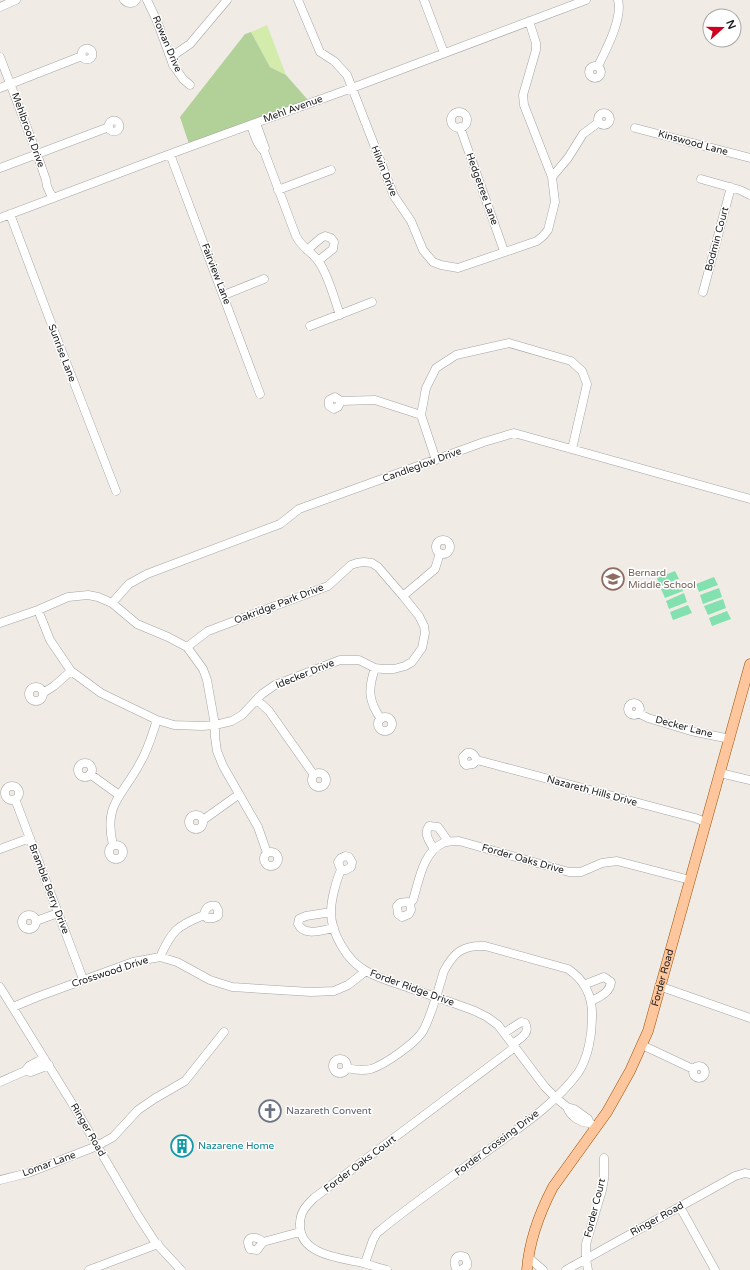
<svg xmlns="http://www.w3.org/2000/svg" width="750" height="1270" font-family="'Varela Round',sans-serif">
<rect width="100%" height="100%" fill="#f1ebe6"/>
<!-- grass -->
<path fill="#d4ecab" d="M267,25L286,75L270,67L251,32Z"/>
<!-- forest -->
<path fill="#b2d199" d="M251,32L270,67L286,75L308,100L189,144L180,117L245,34Z"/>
<!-- pitch -->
<path fill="#82e1ae" d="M675,571L679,579L660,586L657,578Z
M714,577L718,585L699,592L696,584Z
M680,582L683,591L665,598L661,589Z
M719,588L722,597L703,604L700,595Z
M684,593L687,602L669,609L666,601Z
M723,599L726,608L708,615L704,606Z
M688,605L692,613L673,620L670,612Z
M727,611L731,619L712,626L709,618Z"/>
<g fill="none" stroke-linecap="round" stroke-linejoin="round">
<!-- minor casing -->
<g stroke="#a4a4a4" stroke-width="9">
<path id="minor" d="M124,0C128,4 133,4 136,0
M147,0L157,21L173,65L183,79L190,85
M298,0L320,52L334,61L347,75L394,196L411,221L423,250L433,262L441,265L458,268L537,241L543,236L548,230L555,202L552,177L524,105L523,95L536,50V43L529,21
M424,0L444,53
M0,7L16,0
M81.5 54a5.5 5.5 0 1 1 11 0a5.5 5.5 0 1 1-11 0Z
M0,57L37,154L46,180L47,186L50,193L54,198
M171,57L190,44L227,0
M598,66C606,50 623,18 618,0
M589 72a6 6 0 1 1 12 0a6 6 0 1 1-12 0Z
M0,88L82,56
M451 120a8 8 0 1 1 16 0a8 8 0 1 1-16 0Z
M598 119a6 6 0 1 1 12 0a6 6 0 1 1-12 0Z
M108.5 126a5.5 5.5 0 1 1 11 0a5.5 5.5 0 1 1-11 0Z
M256,123L265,148
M251,125C254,134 257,145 264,151L296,236C301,247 312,252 319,262C329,277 334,298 340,315
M460,127L504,251
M635,128L750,158
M170,154L260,394
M0,168L109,127
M552,177L568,158L583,134L599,122
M701,179L740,190L750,195
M278,190L331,170
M10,214L56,336L116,491
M0,218L170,154L352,88L586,0
M307,250L321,238L325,236L331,238L334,242L333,249L318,261
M703,292L731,187
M224,295L264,279
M310,326L372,302
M341,401L338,407L334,409L329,406V400L335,397L341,401L375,400L421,415
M436,460L421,415L426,388L436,368L456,355L509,343L571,361L582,371L587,384L572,449
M436 547a7 7 0 1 1 14 0a7 7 0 1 1-14 0Z
M403,596L435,569L440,553
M112,603L129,584L147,574L280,524L299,509L484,442L514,433L750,499
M38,610L50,640L71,671L101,693L157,720L174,725L202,726L215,725L232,721L242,715L262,694L275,685L340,660H359L375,668L383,669H394L405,666L412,662L422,648L425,633L424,626L419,616L403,596L378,567L372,563L364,562L357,563L351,565L328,586L208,631L187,647
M0,623L38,610L68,597L88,595L98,597L112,603L137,624L168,637L187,647L203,669L207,680L215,725V737L217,751L223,766L258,827L267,853
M375,668C368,689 368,701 381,719
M29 694a7 7 0 1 1 14 0a7 7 0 1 1-14 0Z
M43,693L54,686L71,671
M257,700L269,711L314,775
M628 709a6 6 0 1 1 12 0a6 6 0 1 1-12 0Z
M638,713L648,718L691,731L730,739
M378 724a7 7 0 1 1 14 0a7 7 0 1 1-14 0Z
M477,760L473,764L466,765L464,763L463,757L467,753C473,752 474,755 477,760L695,818L706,822
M78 770a7 7 0 1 1 14 0a7 7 0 1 1-14 0Z
M720,773L750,780
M312 780a7 7 0 1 1 14 0a7 7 0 1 1-14 0Z
M90,774L119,795
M5 793a7 7 0 1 1 14 0a7 7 0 1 1-14 0Z
M15,799L83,979
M189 822a7 7 0 1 1 14 0a7 7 0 1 1-14 0Z
M203,820L238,795
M109 852a7 7 0 1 1 14 0a7 7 0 1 1-14 0Z
M113,845C103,803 123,796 140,763C148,750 152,735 157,720
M0,849L30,838
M434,849C430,842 423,834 429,826L438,827L448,841
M264 859a7 7 0 1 1 14 0a7 7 0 1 1-14 0Z
M341,870L338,862L341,858L345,856L349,857L352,862L351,867L346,870H341C336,881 331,900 331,912C331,933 347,961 366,971C380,979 396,983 412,989C433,996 454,1003 475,1011L487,1017L498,1025L545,1087L556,1098L567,1107L574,1109L588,1119L590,1123L596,1128
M410,903L411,910L409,914L402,917L398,914L397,906L400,903L407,902L410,903L413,900C419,881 423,852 443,843C448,841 453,841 459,841L569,872H581L602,863L617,861L690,880
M331,912L306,916L299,919L298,924C305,937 321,930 334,928
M22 922a7 7 0 1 1 14 0a7 7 0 1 1-14 0Z
M36,921L58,913
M160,957C172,930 177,926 204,915L207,918H214L218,916V910L216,906C209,904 205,908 204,915
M586,984L604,977L611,982C610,993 600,996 592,1001
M659,986L750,1018
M0,987L78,1113L137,1214L155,1242L181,1270
M13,1007L37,997L133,962L160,957L177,962L210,980L232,987L311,992L334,991L348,985L366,971
M504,1033L521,1022L525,1023C531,1034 520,1038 513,1044
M642,1045L693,1069
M333 1066a7 7 0 1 1 14 0a7 7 0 1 1-14 0Z
M693 1072a6 6 0 1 1 12 0a6 6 0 1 1-12 0Z
M347,1068C355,1070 363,1071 371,1069C384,1065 418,1042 424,1029C433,1011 438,990 444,971C454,952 463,945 485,946L568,969C586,981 593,997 592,1018C592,1035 588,1058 578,1073C557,1101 529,1121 501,1141C460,1171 417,1200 377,1233L373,1240L365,1263
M25,1071L29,1066L44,1058
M0,1082L25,1071L31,1072L49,1065
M567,1107C570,1116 580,1123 590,1123
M0,1180L28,1173L97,1146L113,1137L138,1110L154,1099L185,1081L224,1032
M680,1207L715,1270
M263,1242L257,1250L250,1249C243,1236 256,1235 263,1242L300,1232
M529,1258L543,1270
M89,1270L158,1244
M387,1270C379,1268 371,1265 363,1263C340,1258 299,1255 300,1224C300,1212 306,1206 314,1198L515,1047
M457,1270C452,1262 455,1253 465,1257L467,1262V1266L461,1270
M566,1270L735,1176L745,1173L750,1174
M588,1270L586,1259V1244L602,1190L604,1179V1158"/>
</g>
<!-- major casing -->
<g stroke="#9b5100" stroke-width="11">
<g id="major">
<path id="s1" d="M527,1270C529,1242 540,1212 553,1187L607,1112L630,1071L648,1031L750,664"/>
</g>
</g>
<!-- minor -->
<use href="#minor" stroke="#fff" stroke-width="8"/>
<!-- major -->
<use href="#major" stroke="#fec69d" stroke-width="10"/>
</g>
<!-- icons -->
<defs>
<g id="school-ring" transform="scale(1.15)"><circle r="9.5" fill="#fff" stroke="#8d6e63" stroke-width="1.5"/><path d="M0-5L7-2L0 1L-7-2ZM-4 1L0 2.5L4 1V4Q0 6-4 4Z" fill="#8d6e63"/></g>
<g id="church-ring" transform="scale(1.15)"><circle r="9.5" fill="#fff" stroke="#6b7280" stroke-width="1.5"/><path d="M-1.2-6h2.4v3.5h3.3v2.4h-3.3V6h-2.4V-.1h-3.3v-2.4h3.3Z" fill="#6b7280"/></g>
<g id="building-ring" transform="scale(1.15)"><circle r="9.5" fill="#fff" stroke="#0f9aa8" stroke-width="1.5"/><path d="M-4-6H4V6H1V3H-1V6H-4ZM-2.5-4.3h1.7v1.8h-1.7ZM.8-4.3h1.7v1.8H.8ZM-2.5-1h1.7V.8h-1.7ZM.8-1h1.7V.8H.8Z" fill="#0f9aa8"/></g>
</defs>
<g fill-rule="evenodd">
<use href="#school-ring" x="613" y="579"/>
<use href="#church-ring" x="270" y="1111"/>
<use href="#building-ring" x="182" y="1146"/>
</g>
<g text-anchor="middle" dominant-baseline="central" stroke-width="3" stroke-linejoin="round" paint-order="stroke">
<!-- street labels -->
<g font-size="10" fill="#202020" stroke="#fff">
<text transform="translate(167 44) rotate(67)">Rowan Drive</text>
<text transform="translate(293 109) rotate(-20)">Mehl Avenue</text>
<text transform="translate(28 130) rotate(70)">Mehlbrook Drive</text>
<text transform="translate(693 143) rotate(15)">Kinswood Lane</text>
<text transform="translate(384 171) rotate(68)">Hilvin Drive</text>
<text transform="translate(482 189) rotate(70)">Hedgetree Lane</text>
<text transform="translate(717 239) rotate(-75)">Bodmin Court</text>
<text transform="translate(216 274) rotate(69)">Fairview Lane</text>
<text transform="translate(62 353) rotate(69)">Sunrise Lane</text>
<text transform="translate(422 465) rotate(-20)">Candleglow Drive</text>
<text transform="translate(279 604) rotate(-21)">Oakridge Park Drive</text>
<text transform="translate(305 674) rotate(-22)">Idecker Drive</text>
<text transform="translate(684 727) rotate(15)">Decker Lane</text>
<text transform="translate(592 791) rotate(15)">Nazareth Hills Drive</text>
<text transform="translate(523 859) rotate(16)">Forder Oaks Drive</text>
<text transform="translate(49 889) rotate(69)">Bramble Berry Drive</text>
<text transform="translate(110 972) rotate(-18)">Crosswood Drive</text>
<text stroke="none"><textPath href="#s1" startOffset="326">Forder Road</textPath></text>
<text transform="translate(412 988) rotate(20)">Forder Ridge Drive</text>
<text transform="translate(88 1130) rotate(60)">Ringer Road</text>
<text transform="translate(497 1143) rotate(-37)">Forder Crossing Drive</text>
<text transform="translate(49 1164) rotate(-20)">Lomar Lane</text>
<text transform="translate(360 1164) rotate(-37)">Forder Oaks Court</text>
<text transform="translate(595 1208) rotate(-76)">Forder Court</text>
<text transform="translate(657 1219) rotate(-29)">Ringer Road</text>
</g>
<!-- education labels -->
<g font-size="10" fill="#785e54" stroke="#fff" text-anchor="start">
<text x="628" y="573">Bernard<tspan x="628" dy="12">Middle School</tspan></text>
</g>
<!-- worship labels -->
<g font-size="10" fill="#5b616d" stroke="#fff" text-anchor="start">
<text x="286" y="1111">Nazareth Convent</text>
</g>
<!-- culture labels -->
<g font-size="10" fill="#0d838f" stroke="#fff" text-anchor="start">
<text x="198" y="1146">Nazarene Home</text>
</g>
</g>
<!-- north arrow -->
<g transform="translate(722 28) rotate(69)"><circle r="19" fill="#ffffff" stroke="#a6a6a6"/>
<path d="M0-3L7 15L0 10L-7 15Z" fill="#cf001f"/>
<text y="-6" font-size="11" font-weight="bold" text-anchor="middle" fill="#202020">N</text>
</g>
</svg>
